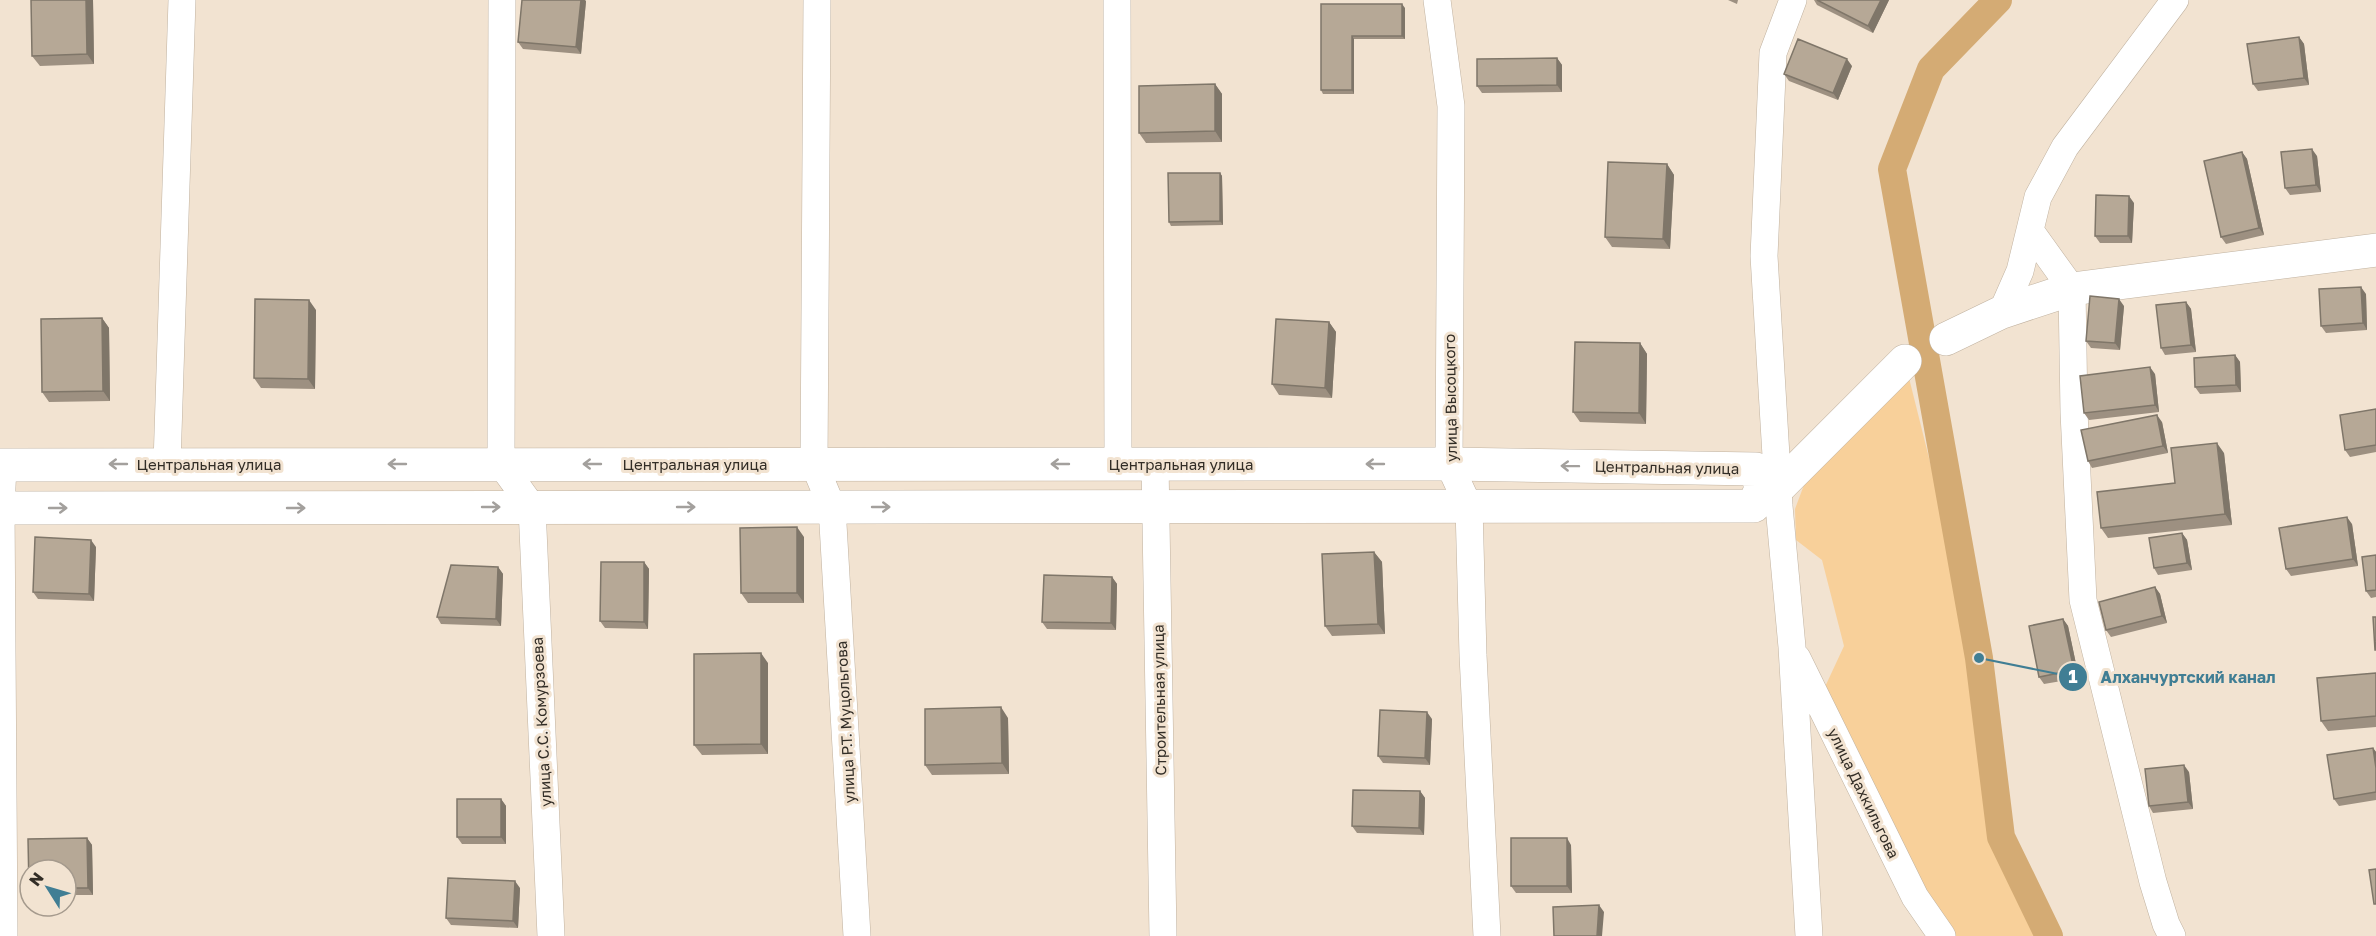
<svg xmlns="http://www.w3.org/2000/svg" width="2376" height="936" font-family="'Golos Text',sans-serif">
<rect width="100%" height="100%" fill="#f2e3d1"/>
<!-- green -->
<path fill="#f8d09a" d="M1908,374L1979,658L2001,837L2049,936H1942L1824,689L1844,646L1822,560L1796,540L1795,509L1807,477Z"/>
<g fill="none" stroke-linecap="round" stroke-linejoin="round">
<!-- canal -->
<path stroke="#d4ab74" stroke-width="28" d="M1998,0L1931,69L1892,169L1979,658L2001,837L2049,936"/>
<!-- minor casing -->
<g stroke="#c0b2a0" stroke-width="28">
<path id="minor" d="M502,0L501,464L532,507L551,936
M817,0L814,464L832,507L857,936
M1117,0L1118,464
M1437,0L1451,106L1449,464L1469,507L1473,655L1487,936
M1793,0L1773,53L1764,256L1779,506L1792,647L1809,936
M2031,232L2072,289L2074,412L2083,600L2153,882L2166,924L2172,936
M2002,312L2020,271L2038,197L2065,147L2175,0
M1155,463L1163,936
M167,464L182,0
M3,465L1,508L4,936
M1797,658L1915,897L1942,936"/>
</g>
<!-- tertiary casing -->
<g stroke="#c0b2a0" stroke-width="34">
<path id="tertiary" d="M1946,339L2002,312L2072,289L2376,250
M0,465L1449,464L1756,469L1761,488L1754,506L0,508
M1761,488L1779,487L1905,361"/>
</g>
<!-- minor -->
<use href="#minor" stroke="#fff" stroke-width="27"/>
<!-- tertiary -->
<use href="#tertiary" stroke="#fff" stroke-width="33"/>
</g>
<!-- wall -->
<path fill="#9d9081" d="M31,0H93L94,64L40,66L32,56Z
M1728,0H1738L1737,4Z
M1814,0H1889L1873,33L1817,5Z
M586,1L581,54L523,49L518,42Z
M1321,4L1405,8V39H1354V94H1323L1321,90Z
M2299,37L2304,44L2309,85L2258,91L2253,84Z
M1557,58L1562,65V92L1482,93L1477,86Z
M1852,66L1838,100L1789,81L1784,74Z
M1215,84L1222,94V142L1146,143L1139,133Z
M2242,152L2247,159L2264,235L2226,244L2221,237Z
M2317,156L2321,192L2290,195L2285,188Z
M1667,164L1674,175L1670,249L1612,247L1605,237Z
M1220,173L1222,176L1223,225L1171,226L1169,222Z
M2134,203L2132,243H2100L2095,236Z
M2366,294L2367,330L2326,333L2321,326Z
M2186,302L2191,309L2196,352L2165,355L2161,348Z
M2124,306L2120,350L2091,348L2086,341Z
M316,310L315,389L261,388L254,378Z
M102,318L109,328L110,401L49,402L42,392Z
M1329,322L1336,332L1332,398L1279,395L1272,384Z
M1640,343L1647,354L1646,424L1580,422L1573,412Z
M2235,355L2240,362L2241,392L2200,394L2195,387Z
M2155,374L2159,412L2089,420L2084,413Z
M2376,409V452L2350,457L2345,450Z
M2162,422L2168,453L2092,468L2088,461Z
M2224,453L2232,525L2108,538L2101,528Z
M2352,524L2358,566L2291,576L2286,569Z
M2182,533L2187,540L2192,570L2158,575L2154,568Z
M804,537V603H748L741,593Z
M96,547L94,601L38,599L33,592Z
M1374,552L1382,562L1385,634L1332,636L1325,626Z
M2376,555V597L2371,598L2366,591Z
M644,562L649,569L648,629L605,628L600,621Z
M498,567L503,574L501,626L441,624L437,617Z
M1112,577L1117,584L1116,630L1047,629L1042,622Z
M2155,587L2160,594L2167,623L2111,637L2106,630Z
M2063,619L2068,626L2079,678L2044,684L2039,677Z
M768,663V754L702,755L694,745Z
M2376,673V727L2328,731L2321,721Z
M1008,718L1009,774L932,775L925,765Z
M1432,719L1430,765L1383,763L1378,756Z
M2373,748L2376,752V800L2339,806L2334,799Z
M2189,772L2193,809L2153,813L2149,806Z
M1420,791L1425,798L1424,835L1357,833L1352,826Z
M501,799L506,806V844H462L457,837Z
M87,838L92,845L93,895H66V870H30V890L28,839Z
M1571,845L1572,893H1516L1511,886Z
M520,888L518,928L451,925L446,918Z"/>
<!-- shaded-wall -->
<path fill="#7f7669" d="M86,0H93L94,64L87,54Z
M581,0H585L586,1L581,54L576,47Z
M1881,0H1889L1873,33L1868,26Z
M1402,4L1405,8V39L1402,36Z
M1352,36L1354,39V94L1352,90Z
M2299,37L2304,44L2309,85L2304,78Z
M1557,58L1562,65V92L1557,85Z
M1847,59L1852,66L1838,100L1833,93Z
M1215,84L1222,94V142L1215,131Z
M2312,149L2317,156L2321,192L2316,185Z
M2242,152L2247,159L2264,235L2259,228Z
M1667,164L1674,175L1670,249L1663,239Z
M1220,173L1222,176L1223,225L1220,221Z
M2129,196L2134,203L2132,243L2128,236Z
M2361,287L2366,294L2367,330L2363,323Z
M2119,299L2124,306L2120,350L2115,343Z
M309,300L316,310L315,389L308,379Z
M2186,302L2191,309L2196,352L2191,345Z
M102,318L109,328L110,401L103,391Z
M1329,322L1336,332L1332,398L1325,388Z
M1640,343L1647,354L1646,424L1639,413Z
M2235,355L2240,362L2241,392L2236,385Z
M2150,367L2155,374L2159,412L2155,405Z
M2157,415L2162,422L2168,453L2163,446Z
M2217,443L2224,453L2232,525L2225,514Z
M2347,517L2352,524L2358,566L2353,559Z
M797,527L804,537V603L797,593Z
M2182,533L2187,540L2192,570L2187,563Z
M91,540L96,547L94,601L89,594Z
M1374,552L1382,562L1385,634L1378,624Z
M644,562L649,569L648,629L644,622Z
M498,567L503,574L501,626L496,619Z
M1112,577L1117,584L1116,630L1111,623Z
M2155,587L2160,594L2167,623L2162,616Z
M2063,619L2068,626L2079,678L2074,670Z
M761,653L768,663V754L761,744Z
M1001,707L1008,718L1009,774L1002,763Z
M1427,712L1432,719L1430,765L1425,758Z
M2373,748L2376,752V768Z
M2184,765L2189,772L2193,809L2188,802Z
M1420,791L1425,798L1424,835L1419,828Z
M501,799L506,806V844L501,837Z
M87,838L92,845L93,895L88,888Z
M1567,838L1571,845L1572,893L1567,886Z
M515,881L520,888L518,928L513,921Z
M1599,905L1604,912L1602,936H1597Z"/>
<!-- building -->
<path fill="#b6a896" stroke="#7f7669" stroke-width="1.5" d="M31,0H86L87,54L32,56Z
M522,0H581L576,47L518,42Z
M1817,0H1881L1868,26Z
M1321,4H1402V36H1352V90H1321Z
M2299,37L2304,78L2253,84L2247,44Z
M1798,39L1847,59L1833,93L1784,74Z
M1557,58V85L1477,86V59Z
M1215,84V131L1139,133V86Z
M2312,149L2316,185L2285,188L2281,152Z
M2242,152L2259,228L2221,237L2204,161Z
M1608,162L1667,164L1663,239L1605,237Z
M1168,173H1220V221L1169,222Z
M2096,195L2129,196L2128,236H2095Z
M2361,287L2363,323L2321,326L2319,289Z
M2090,296L2119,299L2115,343L2086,341Z
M255,299L309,300L308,379L254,378Z
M2186,302L2191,345L2161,348L2156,305Z
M102,318L103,391L42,392L41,319Z
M1276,319L1329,322L1325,388L1272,384Z
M1575,342L1640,343L1639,413L1573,412Z
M2235,355L2236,385L2195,387L2194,358Z
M2150,367L2155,405L2084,413L2080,376Z
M2376,409V445L2345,450L2340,415Z
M2157,415L2163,446L2088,461L2081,430Z
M2217,443L2225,514L2101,528L2097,492L2175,483L2171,448Z
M2347,517L2353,559L2286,569L2279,528Z
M797,527V593H741L740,528Z
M2182,533L2187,563L2154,568L2149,538Z
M35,537L91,540L89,594L33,592Z
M1374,552L1378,624L1325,626L1322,554Z
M2376,555V590L2366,591L2362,557Z
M601,562H644V622L600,621Z
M451,565L498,567L496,619L437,617Z
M1044,575L1112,577L1111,623L1042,622Z
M2155,587L2162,616L2106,630L2099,602Z
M2373,617H2376V650H2375Z
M2063,619L2074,670L2039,677L2029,626Z
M761,653V744L694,745V654Z
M2376,673V716L2321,721L2317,678Z
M1001,707L1002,763L925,765V709Z
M1380,710L1427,712L1425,758L1378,756Z
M2373,748L2376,768V792L2334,799L2327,755Z
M2184,765L2188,802L2149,806L2145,769Z
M1353,790L1420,791L1419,828L1352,826Z
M457,799H501V837H457Z
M87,838L88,888H66V870H30L29,889L28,839Z
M1511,838H1567V886H1511Z
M2376,869V904H2374L2369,870Z
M448,878L515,881L513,921L446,918Z
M1599,905L1597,936H1554L1553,907Z"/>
<!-- one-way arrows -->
<defs><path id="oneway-shaft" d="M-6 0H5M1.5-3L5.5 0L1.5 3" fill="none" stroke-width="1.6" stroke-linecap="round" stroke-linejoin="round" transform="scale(1.5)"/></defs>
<g stroke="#a3a09d">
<use href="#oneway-shaft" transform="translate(118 464) rotate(180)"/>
<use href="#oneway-shaft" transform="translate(397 464) rotate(180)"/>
<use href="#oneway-shaft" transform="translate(592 464) rotate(180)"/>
<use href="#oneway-shaft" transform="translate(1060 464) rotate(180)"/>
<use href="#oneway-shaft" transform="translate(1375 464) rotate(-180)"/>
<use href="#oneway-shaft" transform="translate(1570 466) rotate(-179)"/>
<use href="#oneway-shaft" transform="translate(491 507)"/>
<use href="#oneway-shaft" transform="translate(686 507)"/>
<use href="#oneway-shaft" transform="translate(881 507)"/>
<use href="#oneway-shaft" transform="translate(58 508)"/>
<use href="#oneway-shaft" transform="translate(296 508)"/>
</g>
<g text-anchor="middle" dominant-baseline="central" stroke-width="6" stroke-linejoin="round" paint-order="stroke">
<!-- street labels -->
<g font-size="15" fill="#322d26" stroke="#f2e3d1">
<text transform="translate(1450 398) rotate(-91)">улица Высоцкого</text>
<text x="209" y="464">Центральная улица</text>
<text x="695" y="464">Центральная улица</text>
<text x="1181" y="464">Центральная улица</text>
<text transform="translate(1667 467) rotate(1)">Центральная улица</text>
<text transform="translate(1159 700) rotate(-91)">Строительная улица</text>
<text transform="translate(541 722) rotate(-93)">улица С.С. Комурзоева</text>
<text transform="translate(845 722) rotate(-93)">улица Р.Т. Муцольгова</text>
<text transform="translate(1864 793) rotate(64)">улица Дахкильгова</text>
</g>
</g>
<!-- callouts -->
<path fill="none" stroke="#407e94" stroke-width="2" d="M1979 658L2073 677"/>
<g fill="#407e94" stroke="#f2e3d1" stroke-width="2">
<circle cx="1979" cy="658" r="6"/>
<circle cx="2073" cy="677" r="15"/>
</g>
<g font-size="18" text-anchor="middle" font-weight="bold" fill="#fff">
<text x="2073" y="683">1</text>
</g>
<g font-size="16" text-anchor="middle" font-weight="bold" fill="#407e94" stroke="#f2e3d1" stroke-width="6" stroke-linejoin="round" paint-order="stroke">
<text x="2188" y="683">Алханчуртский канал</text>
</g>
<!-- north arrow -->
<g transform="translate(48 888) rotate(307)"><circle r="28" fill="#f2e3d1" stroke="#a59a8d" stroke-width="1.5"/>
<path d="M0-4.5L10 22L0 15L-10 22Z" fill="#407e94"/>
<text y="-9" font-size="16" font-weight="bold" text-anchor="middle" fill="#322d26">N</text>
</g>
</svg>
